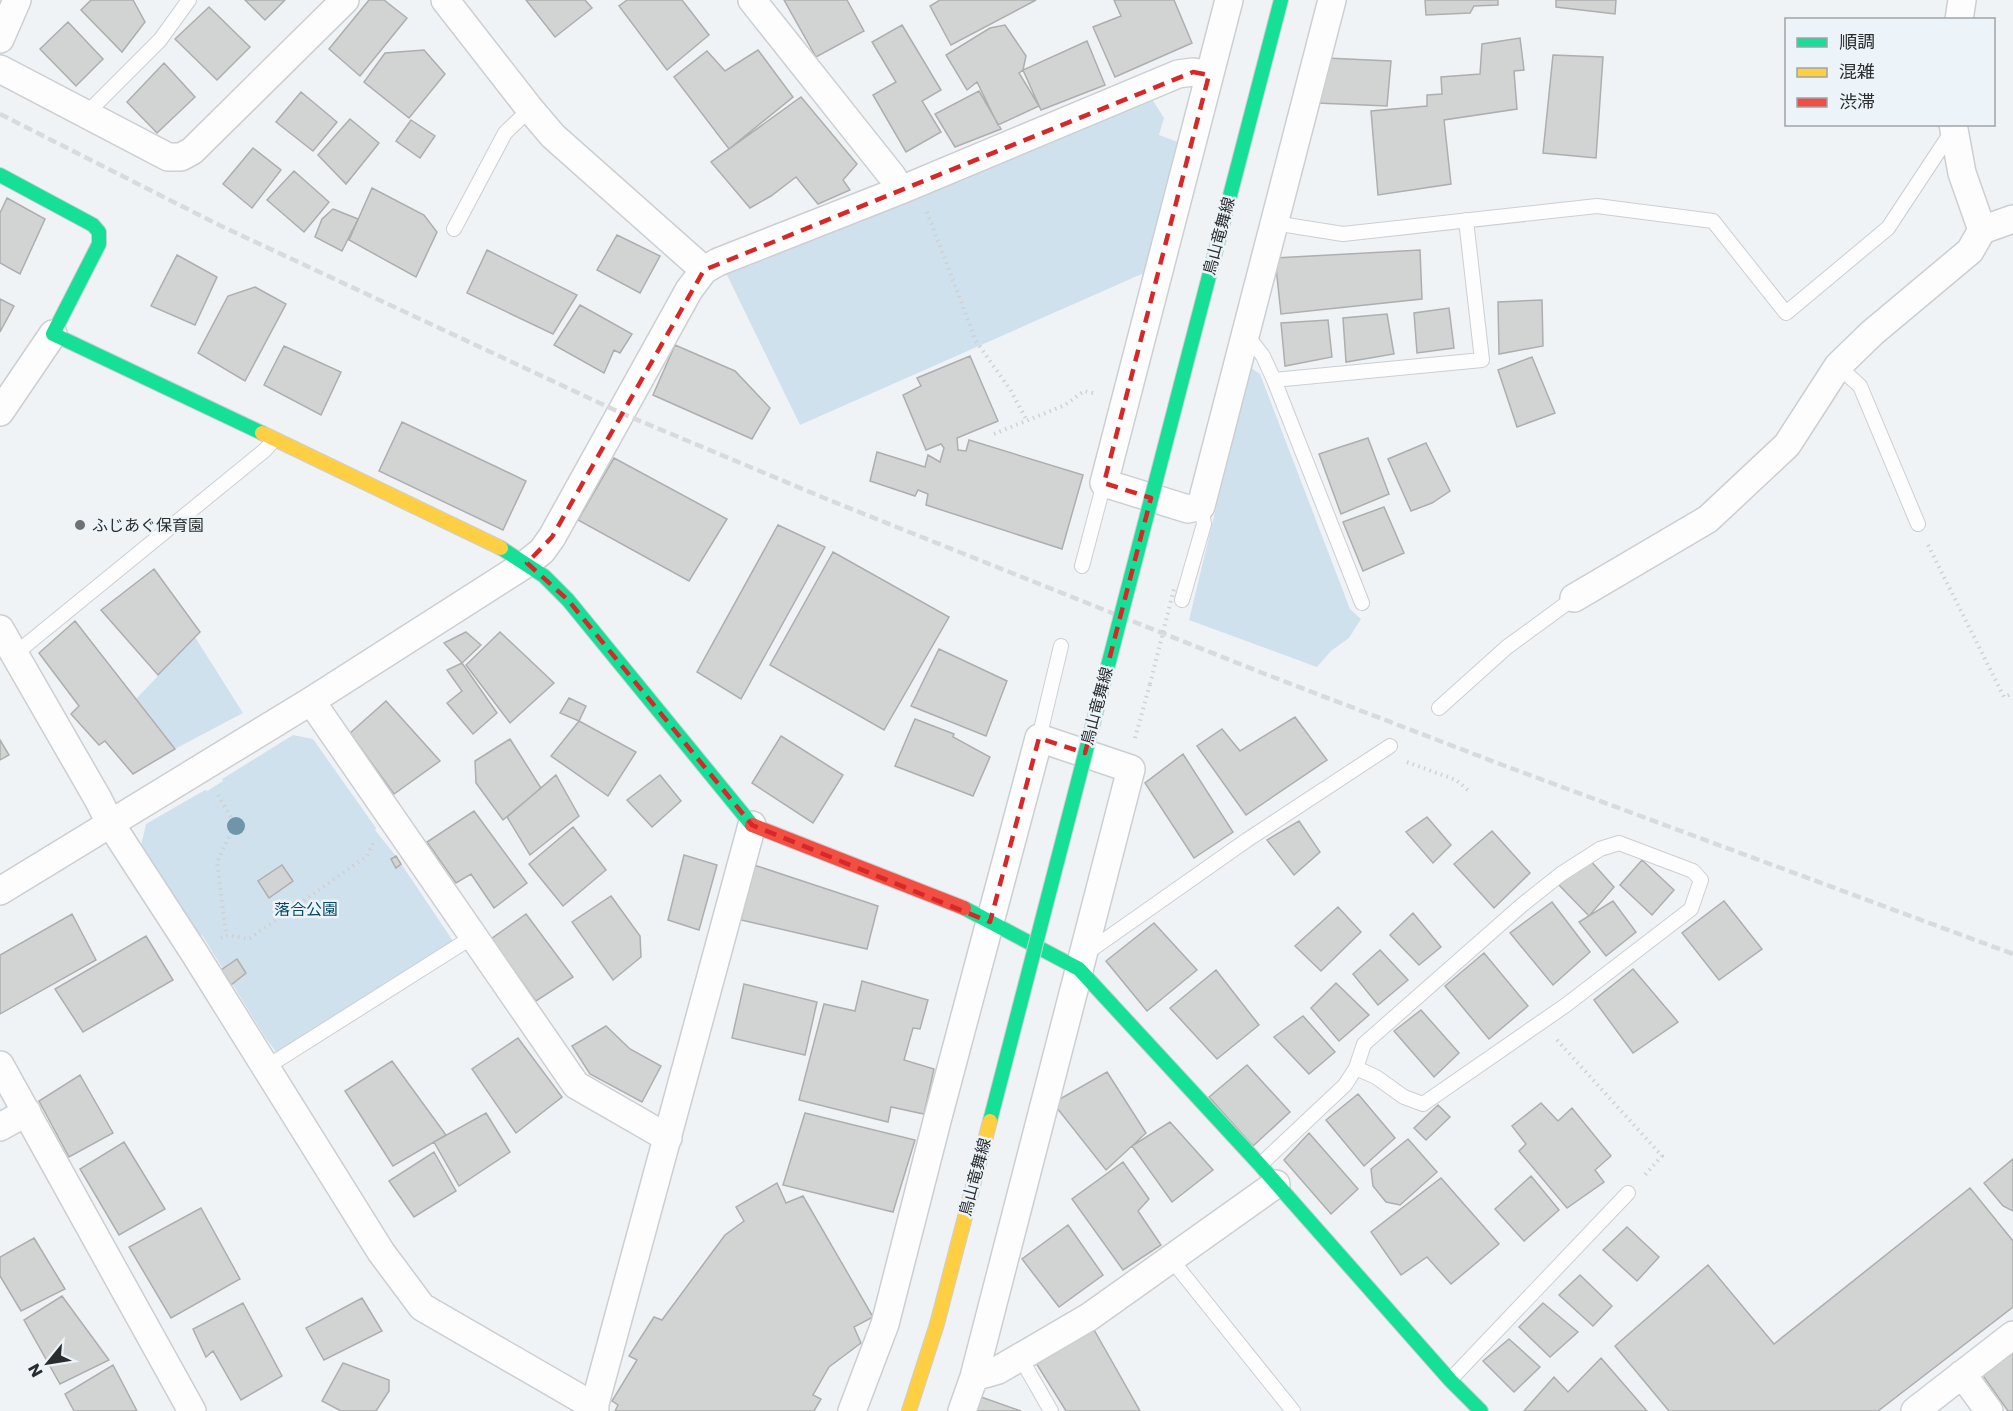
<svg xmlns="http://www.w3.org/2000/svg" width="2013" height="1411" font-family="Poppins,'Noto Sans JP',sans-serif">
<rect width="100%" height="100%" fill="#f0f3f6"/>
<!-- green -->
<path fill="#d0e1ee" d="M1152,99L1164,118L1159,135L1178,142L1144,273L800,425L725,271Z
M1250,367L1260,374L1350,609L1361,619L1349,638L1331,651L1317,667L1189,620Z
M195,637L243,713L175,749L136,699Z
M293,735L313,739L376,828L375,830L396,856L455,944L282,1051L281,1050L276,1052L265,1037L202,935L199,936L141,846L146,824L205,790L207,791L223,781L222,779Z"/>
<!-- building -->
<path fill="#d2d4d4" stroke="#adaeae" stroke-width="1.5" d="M91,0H133L145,22L122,52L81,10Z
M245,0H285L265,20Z
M369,0H384L407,18L360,76L329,49Z
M526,0H585L592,8L555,37Z
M627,0H682L709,35L667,70L619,6Z
M784,0H847L864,31L816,57Z
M940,0H1036L951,45L930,6Z
M1114,0H1174L1192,43L1115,77L1093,27L1121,16Z
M1425,0H1498V5L1474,6L1470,13L1426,15Z
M1556,0H1616L1615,14L1556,7Z
M209,7L250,47L217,80L175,39Z
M68,22L103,59L76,86L40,49Z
M902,25L941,90L922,101L941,132L906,152L873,95L896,82L872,42Z
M1005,25L1026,56L1023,70L1019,73L1039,106L998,125L977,82L967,90L946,55L990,28Z
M1520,38L1524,70L1514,71L1517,109L1444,120L1451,184L1378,195L1371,111L1427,106V95L1442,94L1441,77L1480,74L1482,44Z
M1087,41L1105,85L1041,110L1023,70Z
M424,50L445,74L409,118L364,82L385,53Z
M758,50L793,97L729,149L674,77L707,51L725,71Z
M1553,55L1603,57L1596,158L1543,153Z
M1326,58L1391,61L1387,106L1317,103Z
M164,63L195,97L157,133L127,102Z
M979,91L1001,129L955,147L935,114Z
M301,92L337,122L313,151L276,122Z
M801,97L857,164L843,180L850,190L818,204L796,177L771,196L750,208L711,162Z
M350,119L379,143L346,184L318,155Z
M411,120L435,136L420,158L396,141Z
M253,148L281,170L252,208L223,184Z
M294,171L329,202L304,232L267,200Z
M372,188L424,215L437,232L416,277L349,240Z
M7,198L45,219L20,274L0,263V213Z
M333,209L358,219L342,251L315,237L322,219Z
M617,235L660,256L640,293L597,270Z
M487,250L577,295L553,334L467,293Z
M1420,250L1422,299L1281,314L1275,258Z
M177,255L217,277L195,325L151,306Z
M255,287L286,304L245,381L198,353L228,296Z
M0,299L14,306L0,332Z
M1542,300L1543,346L1499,354L1498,302Z
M580,305L632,334L620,353L614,350L604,373L554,345Z
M1449,308L1454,348L1417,353L1414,313Z
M1387,314L1394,354L1346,362L1343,318Z
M1328,320L1332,357L1285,366L1281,323Z
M675,345L735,371L770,408L752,439L653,395Z
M284,346L341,372L321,415L264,385Z
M970,356L998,421L957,438L958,450L966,451L969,440L1083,475L1062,549L926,505L928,494L918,490L915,496L870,481L877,452L925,467L928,455L940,462L944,448L941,444L926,450L903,395L921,386L917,378Z
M1532,357L1555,413L1517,427L1498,370Z
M402,422L526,481L503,530L379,471Z
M1368,438L1389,494L1341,514L1319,454Z
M1426,443L1450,491L1432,503L1411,511L1388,459Z
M614,458L727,519L689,581L578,520Z
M1384,507L1404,553L1363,571L1343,522Z
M778,525L825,547L741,699L697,672Z
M833,552L949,617L884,730L770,665Z
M154,569L200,632L158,675L101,610Z
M75,621L175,749L133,774L105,741L99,745L71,714L79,706L39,653Z
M466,632L481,645L462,663L444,643Z
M500,632L554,683L510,723L466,665Z
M939,649L1007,681L986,736L911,706Z
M462,663L497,713L473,734L447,703L462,691L447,670Z
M569,698L586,706L579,721L560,713Z
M386,701L440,761L394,794L350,733Z
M1295,717L1327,760L1246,815L1197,746L1222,729L1240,751Z
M915,719L954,734L953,737L990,757L973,796L895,766Z
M579,721L636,752L608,796L551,756Z
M781,736L843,775L813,823L752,783Z
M510,739L541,788L503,820L476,783L475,761Z
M0,740L9,755L0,760Z
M1183,754L1233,832L1194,858L1145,783Z
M556,775L579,816L530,855L507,817Z
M660,775L681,801L652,827L627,800Z
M474,811L527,883L494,908L471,874L456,883L427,842Z
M1427,817L1451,845L1433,863L1406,832Z
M1299,821L1320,852L1294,875L1267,840Z
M573,827L606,870L563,906L529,864Z
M1492,831L1530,873L1494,908L1454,864Z
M684,855L717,865L699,930L668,920Z
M396,856L401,864L396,868L391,859Z
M1589,859L1614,887L1589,916L1559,885Z
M1642,860L1674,890L1652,915L1620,885Z
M282,865L293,881L269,898L258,881Z
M754,865L878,906L867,949L741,920Z
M611,896L640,936L641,957L613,980L572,922Z
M1613,901L1636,932L1606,956L1579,922Z
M1724,901L1762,949L1719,980L1682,933Z
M1552,902L1590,952L1553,985L1510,933Z
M1338,907L1361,932L1321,971L1295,946Z
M1413,913L1441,947L1419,965L1390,935Z
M72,914L96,960L0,1014V955Z
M526,914L573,977L536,1001L491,939Z
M1154,923L1197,970L1147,1011L1106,961Z
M146,936L173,980L83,1032L55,989Z
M1380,950L1408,980L1378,1005L1353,974Z
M1484,953L1528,1006L1489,1039L1445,986Z
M237,959L246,973L231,985L221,970Z
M1633,969L1678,1022L1633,1053L1594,1000Z
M1216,970L1259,1025L1217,1059L1170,1008Z
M862,981L928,1000L920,1029L913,1028L904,1060L934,1069L924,1114L891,1107L888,1122L799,1100L824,1004L855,1011Z
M1336,983L1369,1015L1339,1041L1311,1008Z
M744,984L817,1002L805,1055L732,1038Z
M1421,1010L1459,1053L1434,1077L1394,1031Z
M1303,1016L1335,1052L1309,1074L1274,1037Z
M606,1026L630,1049L661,1066L642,1102L590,1074L572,1046Z
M518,1038L562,1097L516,1133L472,1069Z
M392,1061L446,1135L393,1166L345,1091Z
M1247,1065L1290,1112L1253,1146L1209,1097Z
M1107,1072L1146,1133L1106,1170L1053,1103Z
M80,1075L113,1133L69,1157L39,1101Z
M1358,1094L1395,1138L1364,1166L1326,1120Z
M1541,1103L1558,1121L1572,1108L1611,1156L1595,1170L1604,1182L1567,1208L1519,1151L1526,1144L1512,1126Z
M1438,1105L1450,1117L1426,1140L1414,1128Z
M486,1113L510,1152L459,1186L434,1142Z
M805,1113L915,1140L893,1212L783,1185Z
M1170,1122L1213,1170L1172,1202L1132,1146Z
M1309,1133L1358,1189L1331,1214L1284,1160Z
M1408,1139L1437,1172L1400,1205L1386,1202L1373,1186L1371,1169Z
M124,1142L165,1209L119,1235L80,1169Z
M434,1152L456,1191L414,1217L389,1181Z
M2013,1159V1211L2003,1206L1984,1183Z
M1123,1162L1149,1199L1138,1211L1161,1245L1123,1270L1072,1199Z
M1531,1176L1559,1210L1524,1241L1495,1209Z
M1441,1178L1499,1244L1451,1284L1427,1257L1401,1275L1371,1232Z
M777,1183L786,1203L803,1196L873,1317L854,1327L861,1343L829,1367L813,1395L821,1399L814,1411H615L618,1405L612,1401L637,1360L629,1356L654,1317L662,1320L725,1235L744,1221L736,1207Z
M1970,1188L2013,1241V1307L1878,1411H1669L1615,1346L1708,1265L1774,1344Z
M201,1208L240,1279L171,1318L129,1247Z
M1068,1225L1103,1275L1059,1307L1022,1259Z
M1627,1227L1659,1257L1637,1281L1603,1250Z
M34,1238L65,1289L21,1311L0,1276V1257Z
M1580,1275L1612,1306L1593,1326L1559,1295Z
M62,1296L109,1360L60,1384L24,1320Z
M362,1298L382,1331L324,1360L306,1328Z
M243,1303L282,1376L241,1400L213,1351L206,1357L193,1329Z
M1543,1303L1578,1332L1550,1357L1519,1327Z
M1093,1328L1140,1411H1066L1036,1363Z
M1509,1339L1540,1367L1514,1392L1483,1361Z
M2013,1346V1411H2008L1979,1370Z
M1601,1358L1647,1411H1524L1554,1377L1568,1392Z
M343,1363L389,1380V1391L376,1411H341L322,1401Z
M113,1365L137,1411H74L65,1394Z
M981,1397L1021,1411H976Z"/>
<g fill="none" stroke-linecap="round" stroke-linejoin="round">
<!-- lane casing -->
<g stroke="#cccfd1" stroke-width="16">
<path id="lane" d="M86,114L160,40L189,0
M1274,223L1343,234L1597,206L1713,221L1786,313L1888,228L1952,131
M454,229L505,133L530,109
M1245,333L1263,356L1274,380L1362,603
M1838,366L1860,386L1918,524
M1274,380L1482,360L1466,220
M1082,566L1104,483
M1182,600L1204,524L1201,506
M15,654L265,450L274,440
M1439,708L1507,647L1574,598
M1039,738L1061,646
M1085,954L1247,840L1390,746
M265,1068L474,936
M1260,1165L1345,1085L1356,1068L1364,1044L1522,905L1561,874L1600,849L1619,843L1693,871L1701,880L1691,909L1566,1005L1423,1104L1404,1097L1376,1077L1356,1068
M1171,1259L1293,1411
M1020,1357L1051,1411
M1450,1380L1628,1193"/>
</g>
<!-- street casing -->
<g stroke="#cccfd1" stroke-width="30">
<path id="street" d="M445,0L530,109L553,136L704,270
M752,0L892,176L901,190
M1229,0L1104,483L1188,509L1201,506L1332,0
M1959,20L1962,0
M0,39L17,0
M0,69L168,157H181L192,151L345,0
M1953,124L1962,173L1982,230
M0,412L53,334
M1574,598L1708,519L1787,445L1838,366L1872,333L1970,251L1982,230L2013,219
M0,629L98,799L110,823L195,954L381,1252L422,1307L595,1407
M311,701L576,1085L668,1138
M0,891L311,701L527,563L542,551L552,537L689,290L704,270L718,262L901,190L1178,74L1193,72L1209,75
M0,1065L192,1411
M0,1127L27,1112
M1962,1374L1989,1411
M974,1377L998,1370L1089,1317L1276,1184
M593,1411L752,825
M852,1411L885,1324L937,1121L1039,738L1131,769L974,1377L962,1411
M1915,1411L2013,1335"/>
</g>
<!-- fast casing -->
<g stroke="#cccfd1" stroke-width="16">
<path id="fast" d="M0,175L93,225L99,232V244L53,334L262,433
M1189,353L1281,0
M501,548L544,576L568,600L752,825
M964,908L1079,969L1260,1165L1450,1380L1481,1411"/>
</g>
<!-- slow casing -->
<g stroke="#cccfd1" stroke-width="16">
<path id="slow" d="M262,433L501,548
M909,1411L937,1324"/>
</g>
<!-- jam casing -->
<g stroke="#cccfd1" stroke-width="16">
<path id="jam" d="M752,825L964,908"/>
</g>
<!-- path -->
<path stroke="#cfd1d2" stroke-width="4" stroke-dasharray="1.5 4.5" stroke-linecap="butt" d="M927,212L976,341L1011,391L1027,421
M994,434L1065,405L1084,391L1097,394
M1928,545L2004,697L2013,693
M1135,738L1150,684
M1407,762L1456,780L1469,791
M218,795L235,824L217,862L226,935
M221,938L226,935L249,939L367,856L373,843
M1557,1040L1662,1156L1643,1177"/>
<!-- lane -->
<use href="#lane" stroke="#fdfdfe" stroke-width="14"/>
<!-- street -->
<use href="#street" stroke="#fdfdfe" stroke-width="27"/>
<!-- fast -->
<use href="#fast" stroke="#16e098" stroke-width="14"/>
<!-- slow -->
<use href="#slow" stroke="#ffcf43" stroke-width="14"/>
<!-- jam -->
<use href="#jam" stroke="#f24e42" stroke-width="14"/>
<!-- rail -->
<path stroke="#d9dadb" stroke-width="4.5" stroke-dasharray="9 4.5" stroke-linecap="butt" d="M0,114L219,225L621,413L829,500L1265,674L1500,764L2013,954"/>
<!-- fast-bridge casing -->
<g stroke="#cccfd1" stroke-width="16" stroke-linecap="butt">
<path id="fast-bridge" d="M990,1121L1189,353"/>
</g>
<!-- slow-bridge casing -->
<g stroke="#cccfd1" stroke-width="16" stroke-linecap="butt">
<path id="slow-bridge" d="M937,1324L990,1121"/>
</g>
<!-- path-bridge -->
<path stroke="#cfd1d2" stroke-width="4" stroke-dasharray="1.5 4.5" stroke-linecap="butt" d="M1150,684L1174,589"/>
<!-- fast-bridge -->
<use href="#fast-bridge" stroke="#16e098" stroke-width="14"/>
<!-- slow-bridge -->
<use href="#slow-bridge" stroke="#ffcf43" stroke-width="14"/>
</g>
<!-- trees -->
<circle fill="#6e96a8" cx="236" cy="826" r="9"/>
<!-- marked area -->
<path fill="none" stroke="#d62828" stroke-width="4.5" stroke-dasharray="12 8" stroke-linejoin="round" d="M1193,72L1209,75L1104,483L1151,498L1085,753L1039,738L990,922L752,825L568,600L527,563L552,537L704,270Z"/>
<!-- markers -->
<circle fill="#6f7274" stroke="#edf4f9" stroke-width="2" cx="80" cy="525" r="6"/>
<g text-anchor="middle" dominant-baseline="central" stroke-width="5" stroke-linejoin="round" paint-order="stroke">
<!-- street labels -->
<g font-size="16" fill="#2a2d2e" stroke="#edf4f9">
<text transform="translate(1219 236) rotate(-75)">鳥山竜舞線</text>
<text transform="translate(1097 706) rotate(-75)">鳥山竜舞線</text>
<text transform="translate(975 1177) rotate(-75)">鳥山竜舞線</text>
</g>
<!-- poi labels -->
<g font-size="16" fill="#2a2d2e" stroke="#edf4f9" text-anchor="start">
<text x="92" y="525">ふじあぐ保育園</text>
</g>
<!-- park labels -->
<g font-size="16" fill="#034969" stroke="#edf4f9">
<text x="306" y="909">落合公園</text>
</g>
</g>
<!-- legend -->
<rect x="1785" y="18" width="210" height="108" fill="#edf4f9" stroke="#9fa4a8" stroke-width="1.5"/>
<rect x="1797" y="38" width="30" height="9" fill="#16e098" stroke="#9fa4a8" stroke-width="1.5"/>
<text x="1839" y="48" font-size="18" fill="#2a2d2e">順調</text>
<rect x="1797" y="68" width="30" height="9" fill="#ffcf43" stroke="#9fa4a8" stroke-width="1.5"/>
<text x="1839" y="78" font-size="18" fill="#2a2d2e">混雑</text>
<rect x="1797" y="98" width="30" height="9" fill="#f24e42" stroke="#9fa4a8" stroke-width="1.5"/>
<text x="1839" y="108" font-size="18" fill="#2a2d2e">渋滞</text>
<!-- north arrow -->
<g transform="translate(48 1363) rotate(240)" stroke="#edf4f9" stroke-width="4.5" paint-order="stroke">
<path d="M0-4.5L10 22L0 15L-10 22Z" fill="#2a2d2e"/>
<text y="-9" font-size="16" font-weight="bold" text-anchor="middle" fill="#2a2d2e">N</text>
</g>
</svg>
